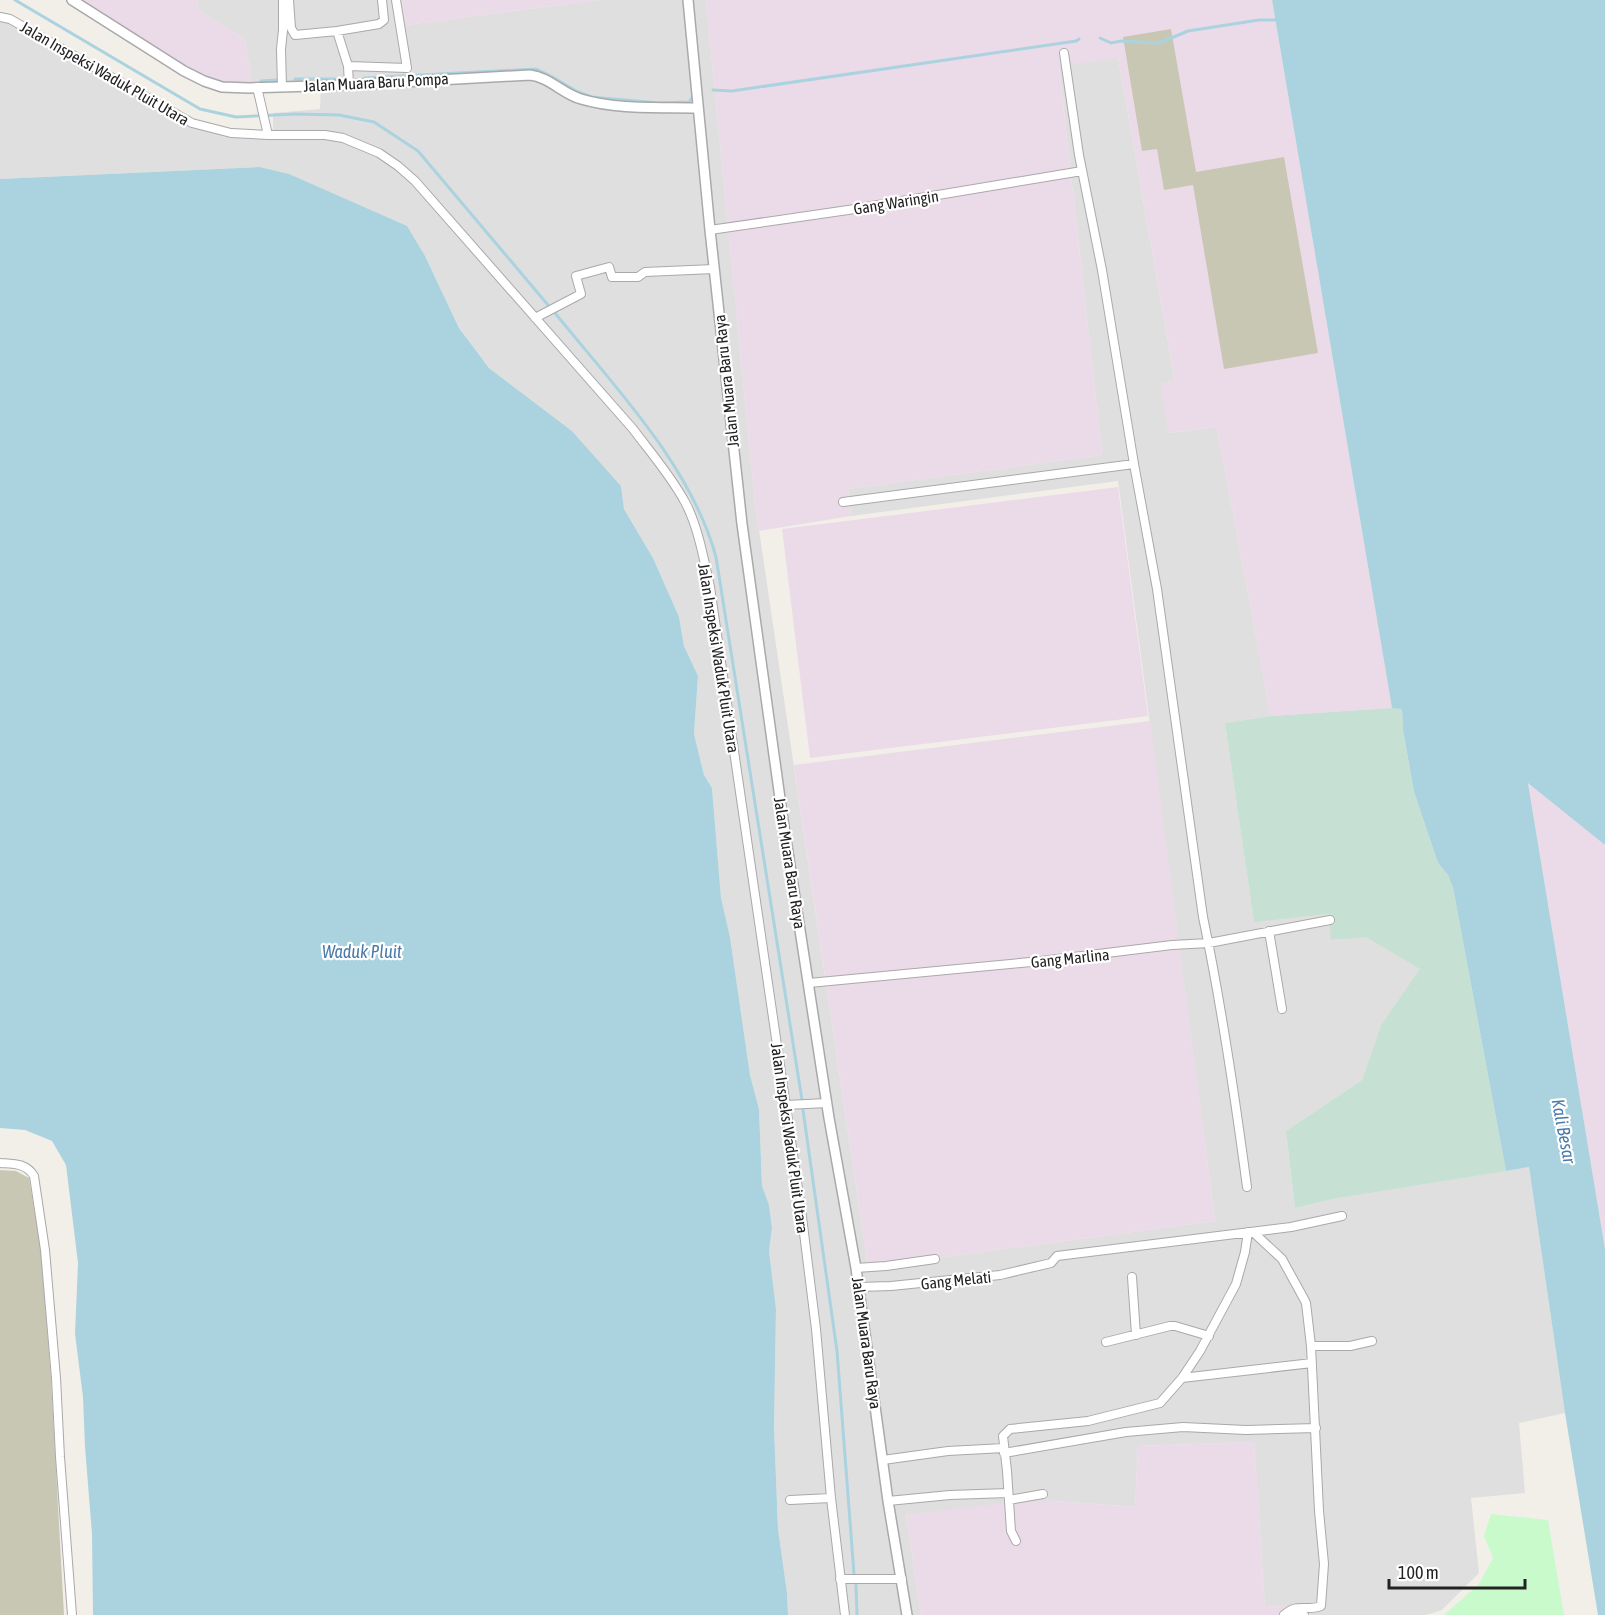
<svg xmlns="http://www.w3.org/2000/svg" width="1605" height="1615" font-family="'Asap Condensed',sans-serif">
<rect width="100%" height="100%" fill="#f2efe9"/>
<!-- residential -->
<path fill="#e0dfdf" d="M197,0H402L406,25L598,0H706L755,503L868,1267L1215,1221L1118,481L851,516L848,489L1102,455L1059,66L1118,57L1175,381L1161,383L1169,433L1217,427L1271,716L1225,723L1254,921L1329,914L1332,940L1366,936L1421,969L1381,1025L1362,1080L1286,1131L1295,1208L1333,1199L1529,1167L1565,1413L1519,1423L1525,1493L1471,1498L1479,1573L1442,1610L1426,1615H1311L1307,1607L1265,1606L1254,1442L1138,1446L1135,1507L1056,1501L906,1515L921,1615H788L787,1593L778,1529L774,1427L776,1309L769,1251L772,1228L769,1205L762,1186L759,1109L750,1075L730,937L721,898L712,788L704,775L694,734L698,676L684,646L679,617L653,558L624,509L621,486L572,431L489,368L459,328L425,256L259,167L0,179V17L191,125L244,131L273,129V113L320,109L321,85L252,88L245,39L198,10Z"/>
<!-- industrial -->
<path fill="#ebdbe8" d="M77,0H197L198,10L245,39L252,88L223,85L191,73Z
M402,0H598L406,25Z
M706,0H1272L1392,708L1271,716L1217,427L1168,433L1161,383L1175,380L1118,57L1059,67L1102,455L848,489L851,516L759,531L755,503Z
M1118,487L1148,716L810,758L782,529Z
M1150,721L1215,1221L868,1267L794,765Z
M1528,782L1605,845V1249Z
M1254,1442L1265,1606L1307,1607L1311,1615H921L906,1515L996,1504L1056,1501L1135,1507L1138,1446Z"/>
<!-- construction -->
<path fill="#c7c7b4" d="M1171,29L1196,172L1284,157L1318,353L1224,369L1193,185L1164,190L1157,149L1142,151L1123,37Z
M0,1170L16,1171L29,1178L41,1251L51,1378L64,1615H0Z"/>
<!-- wetland -->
<path fill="#c6e0d4" d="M1392,708H1402L1403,730L1414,792L1438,863L1448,875L1453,888L1506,1171L1333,1199L1295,1208L1286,1131L1362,1080L1381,1025L1420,969L1366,937L1331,940L1329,914L1254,922L1225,723L1271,716Z"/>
<!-- park -->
<path fill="#c8facc" d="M1491,1514L1548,1520L1564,1615H1444L1479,1584L1493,1558L1484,1536Z"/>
<!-- water -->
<path fill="#aad3df" d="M1272,0H1605V845L1528,783L1605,1249V1615H1598L1565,1413L1529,1167L1506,1171L1453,888L1448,875L1438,863L1414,792L1403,730L1402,709L1392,708Z
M259,167L289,174L407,226L425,256L459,328L489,368L572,431L621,486L624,509L653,558L679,617L684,646L698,676L694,734L704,775L712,788L721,898L730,937L750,1075L759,1109L762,1186L769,1205L772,1228L769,1251L776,1309L774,1427L778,1529L787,1593L788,1615H93L92,1534L85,1447L83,1397L75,1334L78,1263L66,1165L52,1141L25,1130L0,1128V179Z"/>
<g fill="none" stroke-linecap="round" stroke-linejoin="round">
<!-- stream -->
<path stroke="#aad3df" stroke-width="3" d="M15,0L200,109L236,117L296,114L339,115L374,122L418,151L548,305
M1100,38L1111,43L1121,41L1159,43L1188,31L1259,20H1276
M364,78L536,69L551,76L576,91L591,97L659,103L689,102L692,98L693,92
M295,79H341
M261,81L277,80
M713,90L732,91L1076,41L1079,39
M555,313C613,385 691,465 716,557L802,1100
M803,1110L837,1351L854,1574
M856,1585L857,1615"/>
<!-- minor casing -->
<g stroke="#a9a9a9" stroke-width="10">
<path id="minor" d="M289,0L291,28L295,35L337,31L379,24L384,20L382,0
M0,17L10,19L192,123L231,133L268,135H325L343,138L379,153L398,166L415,181L633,429C651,453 671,476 685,502C698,526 704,560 710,587L801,1209L816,1329L831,1498L845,1615
M337,31L348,66
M1064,53L1079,155L1102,270L1134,464L1157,589L1203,917C1222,1007 1235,1097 1247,1187
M349,85L348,66L407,68L396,0
M257,87L268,135
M282,87L281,49L283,30V0
M710,230L848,210L1082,171
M535,318L581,294L576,276L609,267L612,277H638L645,272L714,269
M843,502L1134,464
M1269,931L1282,1009
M809,983L1041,961L1172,945L1209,943L1330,920
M786,1105L827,1103
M0,1163C14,1164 26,1163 34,1176L45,1250L56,1378L60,1457L72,1615
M1253,1232L1282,1259L1304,1299L1306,1303L1311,1346L1319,1511L1324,1564L1321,1606C1307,1612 1298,1602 1284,1615
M856,1268L886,1266L935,1259
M1132,1277L1136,1335
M859,1287L891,1286L1000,1275L1051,1263L1057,1256L1291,1227L1342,1216
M1106,1342L1170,1326H1175L1209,1336
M1311,1346H1350L1372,1341
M1182,1378L1312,1363
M1004,1453L1126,1432L1183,1427L1246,1430L1316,1428
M883,1460L948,1451L1004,1448
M790,1500L831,1498
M1009,1500L1043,1494
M888,1501L950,1495L1008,1493
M1016,1541L1011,1531L1007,1471L1003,1436L1010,1429L1088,1421L1160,1403L1182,1378L1200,1351L1236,1284L1245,1252L1248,1232
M840,1579H902
M1284,1615L1301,1613L1304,1615"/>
</g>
<!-- tertiary casing -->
<g stroke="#a9a9a9" stroke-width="12">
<path id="tertiary" d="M72,0L184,71L204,81L222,87L249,88L349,85L530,75C549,77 563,94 581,99C618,110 659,107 697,108
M688,0L710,230L742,524L783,820L829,1118L856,1268L888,1501L907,1615"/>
</g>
<!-- minor -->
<use href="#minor" stroke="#fff" stroke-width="8"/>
<!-- tertiary -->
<use href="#tertiary" stroke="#fff" stroke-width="9"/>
</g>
<g text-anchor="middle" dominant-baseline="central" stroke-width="4.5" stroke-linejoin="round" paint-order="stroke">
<!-- street labels -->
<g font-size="16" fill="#222" stroke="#fff">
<text transform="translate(105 73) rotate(30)">Jalan Inspeksi Waduk Pluit Utara</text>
<text transform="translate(376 82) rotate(-3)">Jalan Muara Baru Pompa</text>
<text transform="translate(896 202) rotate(-9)">Gang Waringin</text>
<text transform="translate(726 381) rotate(-96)">Jalan Muara Baru Raya</text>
<text transform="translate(719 658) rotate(81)">Jalan Inspeksi Waduk Pluit Utara</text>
<text transform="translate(790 863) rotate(81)">Jalan Muara Baru Raya</text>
<text transform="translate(1070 958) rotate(-6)">Gang Marlina</text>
<text transform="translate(790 1138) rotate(82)">Jalan Inspeksi Waduk Pluit Utara</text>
<text transform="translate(956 1280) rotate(-6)">Gang Melati</text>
<text transform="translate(867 1343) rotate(82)">Jalan Muara Baru Raya</text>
</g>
<!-- water labels -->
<g font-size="18" font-style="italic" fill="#4a7aab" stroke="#fff">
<text x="362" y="951">Waduk Pluit</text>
<text transform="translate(1564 1131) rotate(79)">Kali Besar</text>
</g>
</g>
<!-- scale -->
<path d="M1389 1579v9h136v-9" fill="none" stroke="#222222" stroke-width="3"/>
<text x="1398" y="1579" font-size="18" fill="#222222" stroke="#ffffff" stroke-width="4.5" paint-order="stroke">100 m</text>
</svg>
